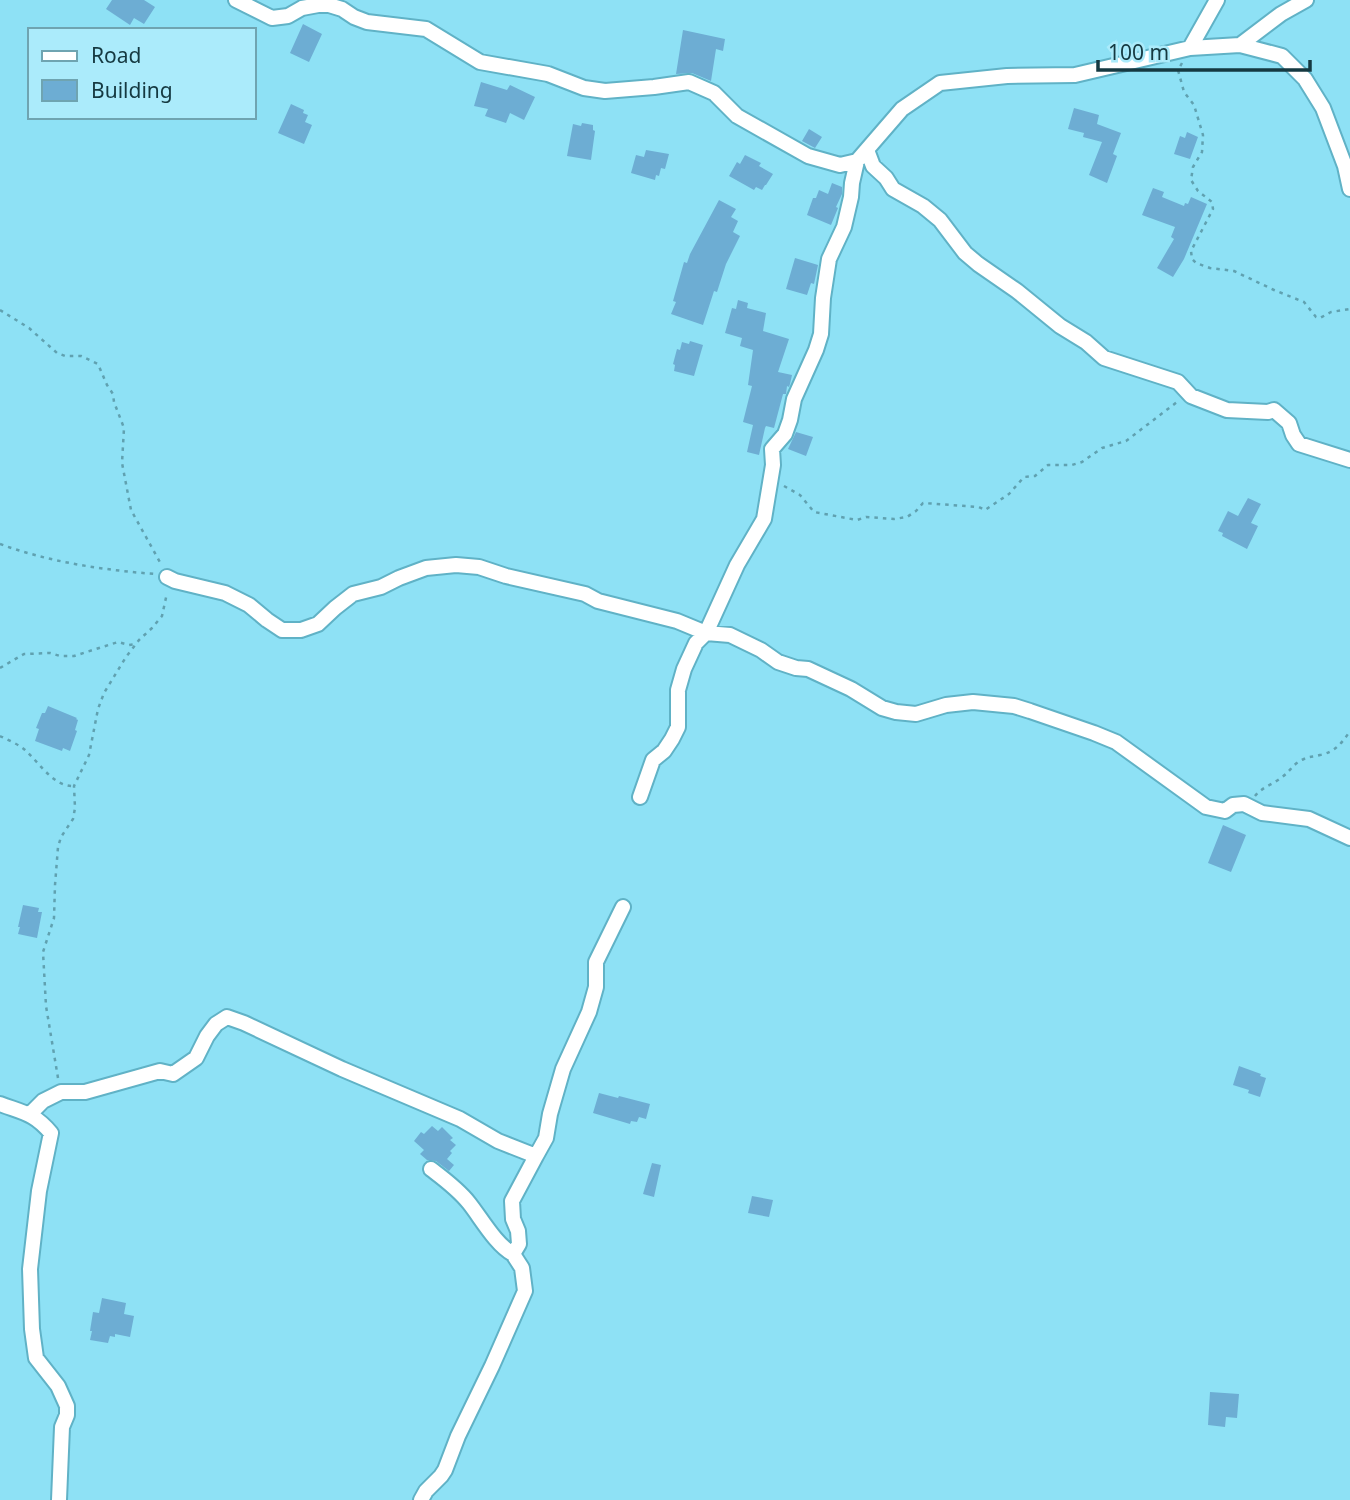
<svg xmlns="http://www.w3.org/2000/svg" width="1350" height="1500" font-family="'Noto Sans',sans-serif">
<rect width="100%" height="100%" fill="#8ee1f5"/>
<!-- building -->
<path fill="#6dadd3" d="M112,0H144L155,7L144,24L134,18L130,25L106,9Z
M303,24L322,34L309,62L290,53Z
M683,30L725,39L723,51L716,49L711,81L692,73L676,74Z
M481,82L507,90L510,85L535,97L524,120L510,113L506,123L485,116L488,109L474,106Z
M291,104L304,110L303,113L308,115L305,122L312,125L304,144L278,133Z
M1074,108L1099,115L1097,124L1121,133L1113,154L1117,156L1107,183L1089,175L1102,142L1083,137L1084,133L1068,129Z
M582,123L593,125V130L595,131L591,160L567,156L573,124L581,126Z
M809,129L822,137L815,148L802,141Z
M1187,132L1198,137L1190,159L1174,154L1180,136L1185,138Z
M646,150L669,154L665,169L661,168L659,176L656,175L655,180L631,173L636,155L644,157Z
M745,155L761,163L759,166L773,174L766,185H765L762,190L756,187L754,190L729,176L737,162L740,164Z
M832,183L842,187V194L836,207L838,208L831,225L807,215L813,198H816L819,190L828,194Z
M1153,188L1164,192L1162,197L1184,206L1185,203L1188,204L1191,197L1207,204L1184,259L1173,277L1157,268L1174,239L1171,237L1175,227L1142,215Z
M719,200L736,209L731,217L738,221L733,232L740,236L726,264L717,292L714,291L703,325L671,314L676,302L673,301L684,262L687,263L690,254Z
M795,258L818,265L814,284L811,283L807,295L786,289Z
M738,300L748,303L747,308L766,313L763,331L789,339L778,372L792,375L790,384L789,387L787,386L786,394H783L774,428L766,426L765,428L759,455L747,452L753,425L743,422L752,386L748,385L753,350L740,346L742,338L725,333L732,308L736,309Z
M690,341L703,345L694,376L674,371L675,365L673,364L677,349L680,350L682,342L689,344Z
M796,432L813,437L806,456L788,449Z
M1248,498L1261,504L1251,523L1258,526L1247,549L1222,536L1223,533L1218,531L1228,511L1238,516Z
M48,706L77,718L76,719L78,720L75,730L77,731L70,751L63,748L62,751L35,741L39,729L36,728L42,713H45Z
M1223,825L1246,835L1231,872L1208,863Z
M23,905L39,908L38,912H42L37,938L18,934L20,927H18Z
M1239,1066L1261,1074L1260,1076L1266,1078L1260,1097L1248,1093L1249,1090L1233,1085Z
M599,1093L618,1098L619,1096L650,1104L646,1119L639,1117L637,1122L631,1121L630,1124L593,1113Z
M432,1126L438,1131L442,1127L453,1138L450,1140L456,1145L450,1151L452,1153L447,1159L454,1165L449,1171L436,1161L427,1160L420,1154L424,1150L414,1141L421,1132L424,1134Z
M652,1163L661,1165L654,1197L643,1194Z
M752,1196L773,1200L769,1217L748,1213Z
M102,1298L126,1303L124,1314L134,1316L130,1337L115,1334V1337L110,1336L108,1343L90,1340L92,1331H90L93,1312L99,1313Z
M1210,1392L1239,1394L1237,1418L1226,1417L1225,1427L1208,1425Z"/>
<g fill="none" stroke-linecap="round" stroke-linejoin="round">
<!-- street casing -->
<g stroke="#60b2c6" stroke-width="18">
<path id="street" d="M236,0L272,18L288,16L302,8L318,5H329L342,9L354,17L367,22L426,29L480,62L548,74L584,88L605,91L654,87L689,82L714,93L737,116L808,156L840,165L857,161L902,109L940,83L1007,76L1075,75L1190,48L1240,45L1281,14L1306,0
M1240,45L1282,56L1305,79L1323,108L1345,166L1350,189
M1190,48L1217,0
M867,150L873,166L886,178L893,189L923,206L940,220L965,253L978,264L1017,291L1060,326L1086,342L1104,358L1178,382L1191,396L1227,410L1268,412L1274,410L1289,423L1293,435L1299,444L1350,460
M167,577L175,581L225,593L249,605L267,620L282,630H301L318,624L335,608L353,594L381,587L399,578L426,568L456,565L479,567L506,576L585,594L598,601L677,621L706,633L730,635L761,650L778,662L796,668L808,669L851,689L882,708L896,712L916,714L946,705L973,702L1014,706L1030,711L1094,733L1116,742L1206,807L1225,811L1233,805L1244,804L1262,813L1309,819L1350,838
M640,797L653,760L664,751L672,739L678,727V690L684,669L696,643L706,633L737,565L764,519L773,465L772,449L785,434L790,420L794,399L816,350L821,334L823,298L829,259L844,227L851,197L852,183L857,161
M0,1104C24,1113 34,1113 51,1133L39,1191L30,1269L32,1329L36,1358L58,1386L67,1406V1415L62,1427L59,1500
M30,1114L43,1101L61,1092H85L160,1071L173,1074L196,1058L207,1036L216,1024L227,1017L244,1023L342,1069L460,1119L498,1141L536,1156L512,1201L513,1219L518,1231L519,1244L513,1254C496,1245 481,1218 469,1203C458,1189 444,1179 431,1169
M536,1156L546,1138L550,1114L563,1069L589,1012L596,987V962L623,907
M421,1500L426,1491L441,1476L445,1470L458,1436L492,1366L525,1291L522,1268L513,1254"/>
</g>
<!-- path -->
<path stroke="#60a1b0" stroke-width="2.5" stroke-dasharray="3.5 5" stroke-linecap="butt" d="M1182,63L1178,70L1184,92L1194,105L1203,135L1202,152L1193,167L1191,180L1198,191L1212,202L1213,209L1191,251L1192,259L1196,263L1210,268L1234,271L1274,290L1304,302L1316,317L1320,318L1331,312L1350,309
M0,310L29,328L57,353L65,356H81L98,364L107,385L113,394L114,402L124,428L122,463L131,510L161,564
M784,486L800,495L814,512L857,520L866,517L894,519L907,517L916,511L923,503L979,507L985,510L1009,494L1024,477L1035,476L1048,465H1072L1082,462L1102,448L1126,441L1177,402
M0,544C49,562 103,570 155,574
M0,668L24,654L50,653L60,656H74L118,642L129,645L136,644
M0,736C8,740 18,744 25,750C39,762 53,787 74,786
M1255,796C1262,787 1274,784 1282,777C1291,771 1292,764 1304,759C1309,756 1314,757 1320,755C1335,752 1342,743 1350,731
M58,1078L46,1006L43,952L54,918L55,885L58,847L61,837L73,819L75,808L74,786L89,755L98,709L104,693L126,657L139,640L152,628L162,616L167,593"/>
<!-- street -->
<use href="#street" stroke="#fff" stroke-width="14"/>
</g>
<!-- legend -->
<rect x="28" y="28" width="228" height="91" fill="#abebfb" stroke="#6fa4b1" stroke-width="2"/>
<rect x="42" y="51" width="35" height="10" fill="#ffffff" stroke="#6fa4b1" stroke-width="2"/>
<text x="91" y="63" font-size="21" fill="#153941">Road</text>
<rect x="42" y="80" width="35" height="21" fill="#6dadd3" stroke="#6fa4b1" stroke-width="2"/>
<text x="91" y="98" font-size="21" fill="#153941">Building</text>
<!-- scale -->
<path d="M1098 60v10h212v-10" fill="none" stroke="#153941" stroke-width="3.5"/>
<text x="1108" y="60" font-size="21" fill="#153941" stroke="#abebfb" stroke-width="5" paint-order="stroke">100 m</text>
</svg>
